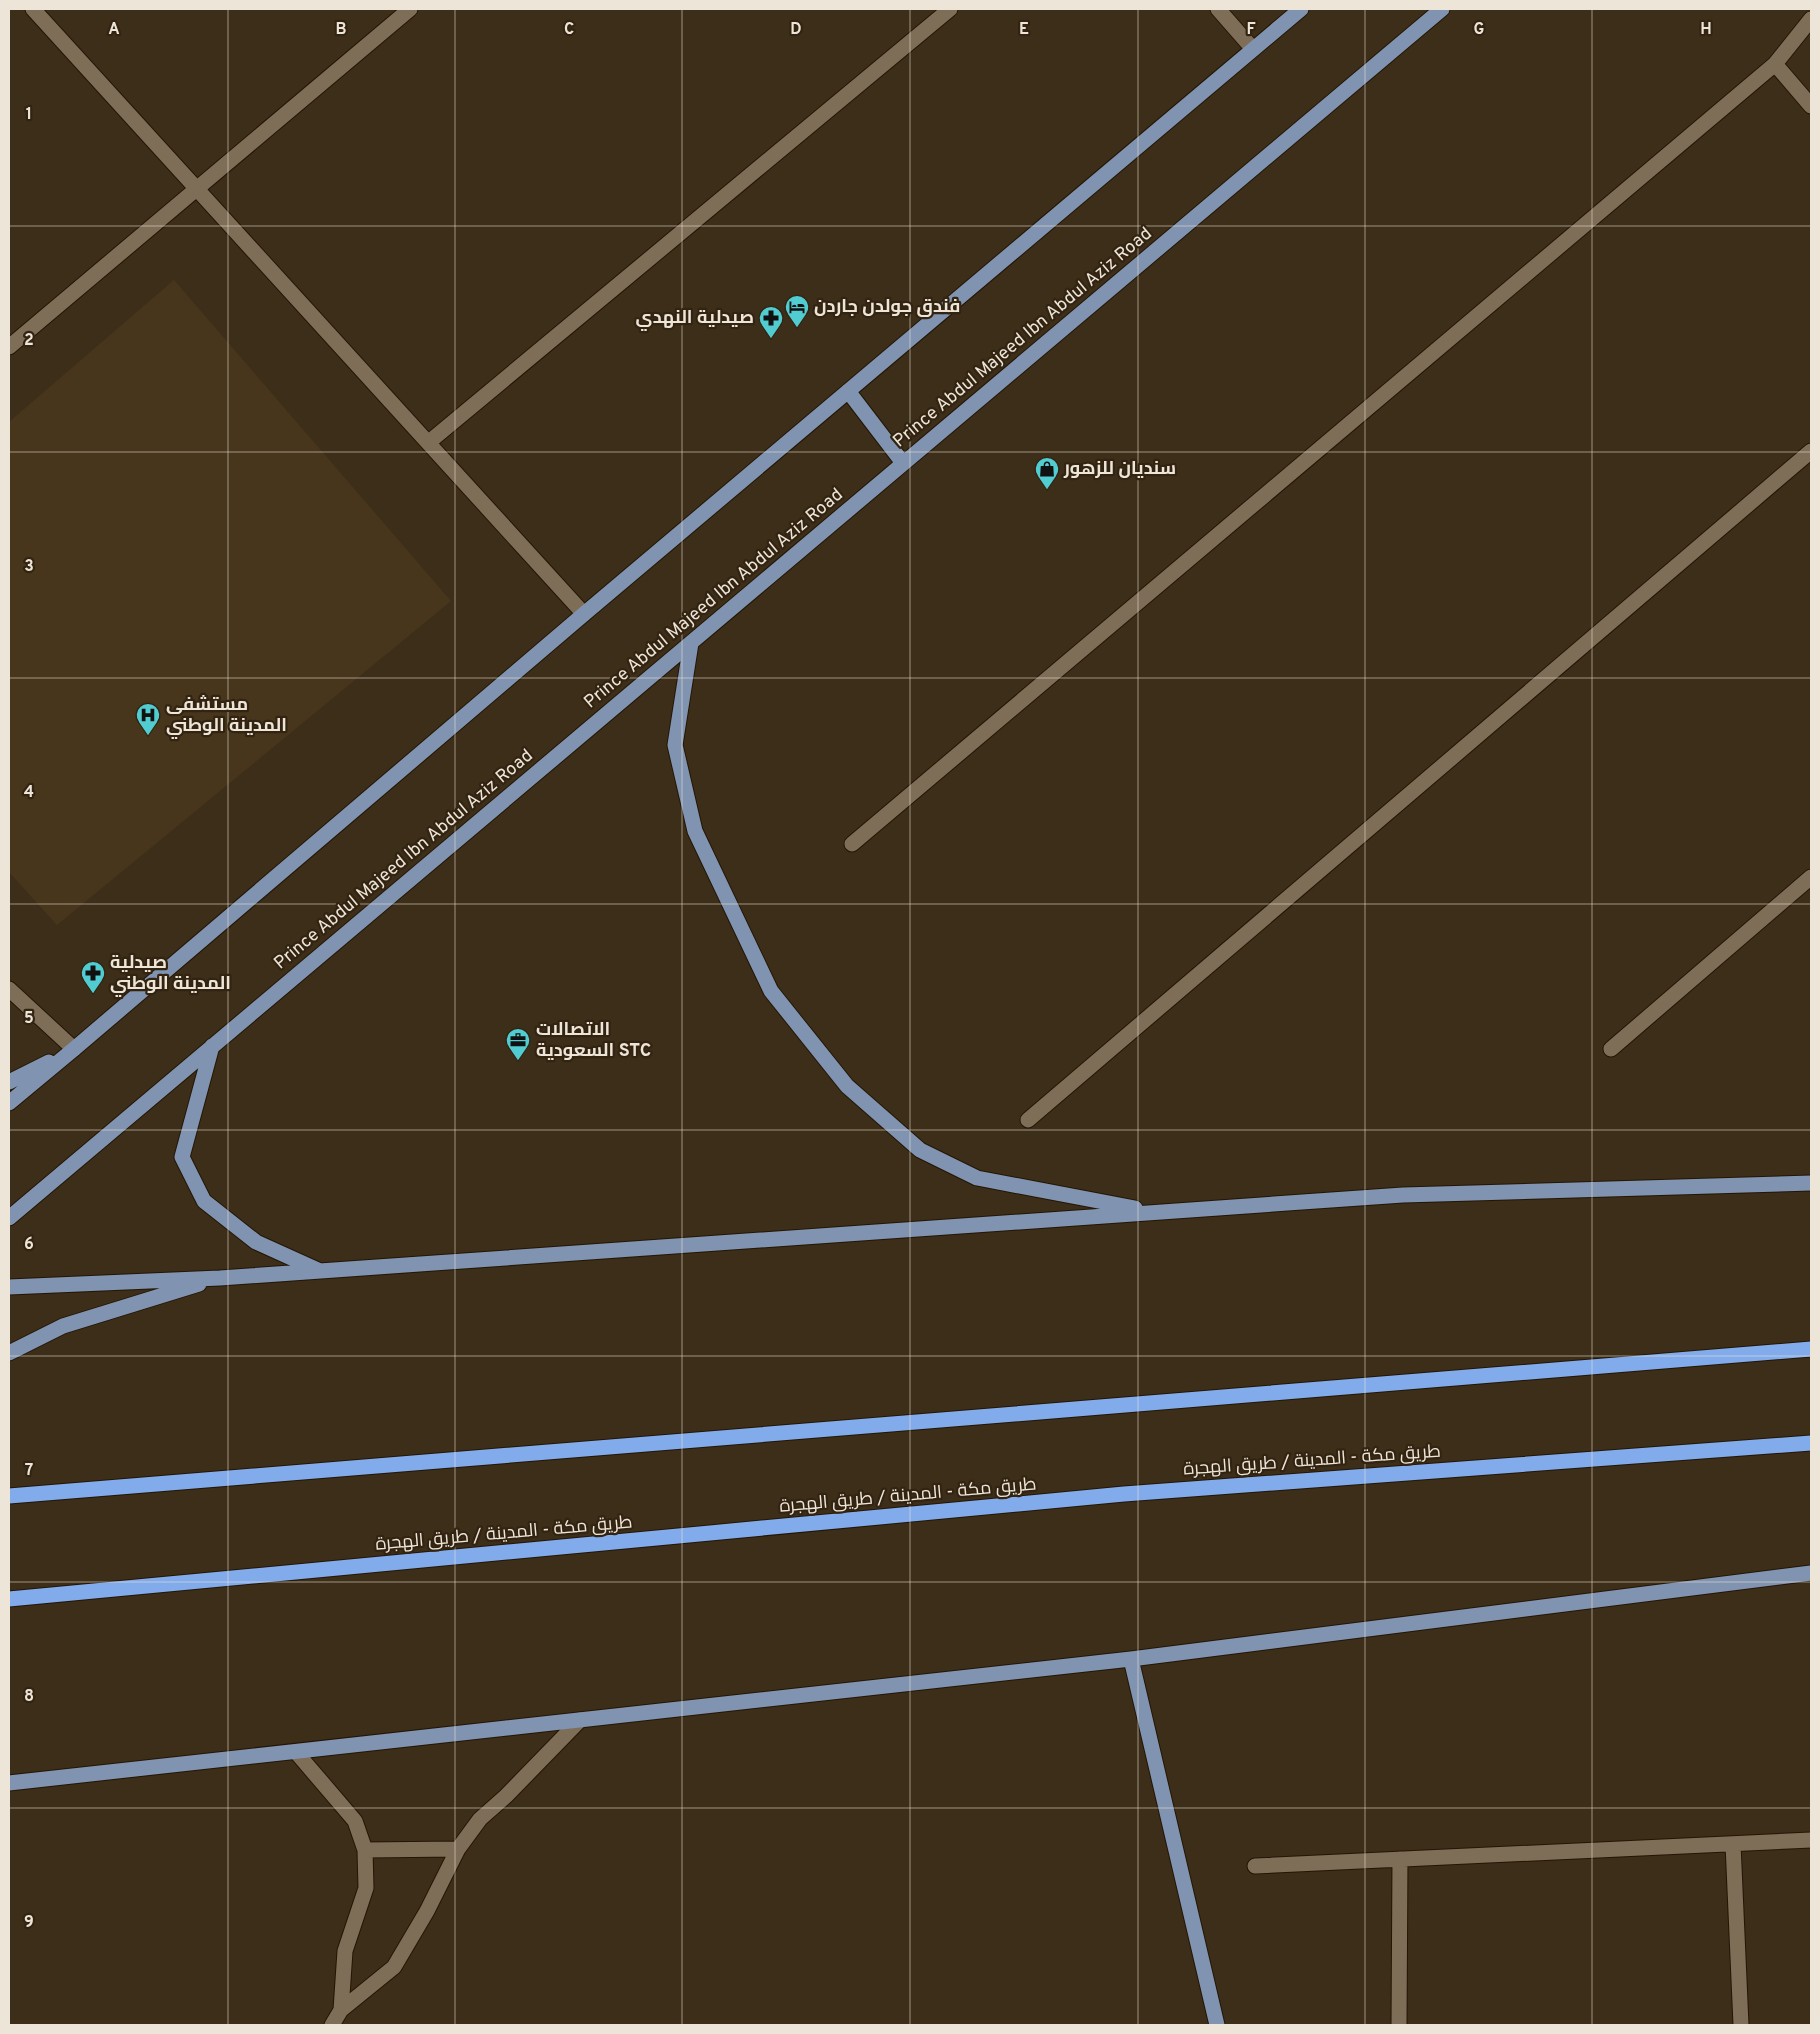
<svg xmlns="http://www.w3.org/2000/svg" width="1820" height="2034" font-family="Overpass,Cairo,sans-serif">
<rect width="100%" height="100%" fill="#3d2e1a"/>
<!-- built -->
<path fill="#48361c" d="M174,280L451,601L57,925L9,872V422Z"/>
<g fill="none" stroke-linecap="round" stroke-linejoin="round">
<!-- minor casing -->
<g stroke="#231604" stroke-width="17">
<path id="minor" d="M33,9L584,614
M1218,9L1253,49
M1775,64L1811,106
M9,347L410,9
M429,442L950,9
M852,844L1775,64L1811,19
M9,989L74,1049
M1611,1049L1811,877
M1028,1120L1811,451
M296,1752L355,1821L365,1850L366,1888L345,1951L341,2010
M1733,1844L1741,2025
M365,1850L458,1849
M1255,1866L1811,1840
M332,2025L341,2010L394,1967L427,1911L458,1849L480,1819L506,1796L580,1720
M1399,2025L1400,1859"/>
</g>
<!-- major casing -->
<g stroke="#231604" stroke-width="17">
<path id="major" d="M848,391L903,463
M691,643L675,745L695,831L771,991L847,1086L920,1150L977,1178L1135,1208
M212,1046L182,1157L204,1201L256,1242L318,1270
M9,1082L49,1062
M9,1103L74,1049L584,614L1301,9
M9,1218L1442,9
M9,1287L220,1278L1403,1195L1811,1183
M9,1353L63,1326L199,1284
M1131,1659L1217,2025
M9,1783L1131,1659L1811,1573"/>
</g>
<!-- highway casing -->
<g stroke="#231604" stroke-width="17">
<path id="highway" d="M9,1496L1811,1349
M9,1599L1124,1494L1811,1443"/>
</g>
<!-- minor -->
<use href="#minor" stroke="#7e6e58" stroke-width="15"/>
<!-- major -->
<use href="#major" stroke="#8093b0" stroke-width="15"/>
<!-- highway -->
<use href="#highway" stroke="#82abeb" stroke-width="15"/>
</g>
<!-- grid -->
<path fill="none" stroke="#eee5d9" stroke-width="1" stroke-opacity="0.55" d="M228,9V2025M455,9V2025M682,9V2025M910,9V2025M1138,9V2025M1365,9V2025M1592,9V2025M9,226H1811M9,452H1811M9,678H1811M9,904H1811M9,1130H1811M9,1356H1811M9,1582H1811M9,1808H1811"/>
<!-- icons -->
<defs>
<g id="hotel-pin" transform="scale(1.25)"><path d="M0 17L-7.5 6A9.5 9.5 0 1 1 7.5 6Z" fill="#51ccd1" stroke="#322411"/><path d="M-6-4.5h1.5V1H6V5H4.5V3h-9V5H-6ZM-4 0a1.8 1.8 0 1 1 3.6 0ZM.5 0V-2.5h3Q6-2.5 6 0Z" fill="#111"/></g>
<g id="pharmacy-pin" transform="scale(1.25)"><path d="M0 17L-7.5 6A9.5 9.5 0 1 1 7.5 6Z" fill="#51ccd1" stroke="#322411"/><path d="M-2-6h4v4h4v4h-4v4h-4v-4h-4v-4h4Z" fill="#111"/></g>
<g id="shop-pin" transform="scale(1.25)"><path d="M0 17L-7.5 6A9.5 9.5 0 1 1 7.5 6Z" fill="#51ccd1" stroke="#322411"/><path d="M-5-2.5h2.3a2.7 3.5 0 0 1 5.4 0H5L5.5 6h-11ZM-1.5-2.5h3a1.5 2.3 0 0 0-3 0Z" fill="#111"/></g>
<g id="hospital-pin" transform="scale(1.25)"><path d="M0 17L-7.5 6A9.5 9.5 0 1 1 7.5 6Z" fill="#51ccd1" stroke="#322411"/><path d="M-5-5h3v3.5h4V-5h3V5h-3V1.5h-4V5h-3Z" fill="#111"/></g>
<g id="office-pin" transform="scale(1.25)"><path d="M0 17L-7.5 6A9.5 9.5 0 1 1 7.5 6Z" fill="#51ccd1" stroke="#322411"/><path d="M-6-3h4V-5.5h4V-3h4V5H-6ZM-1-4.5V-3h2v-1.5ZM-6 0V1H6V0Z" fill="#111"/></g>
</defs>
<g fill-rule="evenodd">
<use href="#hotel-pin" x="797" y="307"/>
<use href="#pharmacy-pin" x="771" y="318"/>
<use href="#shop-pin" x="1047" y="469"/>
<use href="#hospital-pin" x="148" y="715"/>
<use href="#pharmacy-pin" x="93" y="973"/>
<use href="#office-pin" x="518" y="1040"/>
</g>
<g text-anchor="middle" dominant-baseline="central" stroke-width="4.5" stroke-linejoin="round" paint-order="stroke">
<!-- poi labels -->
<g font-size="18" font-weight="bold" fill="#eee5d9" stroke="#322411" text-anchor="start">
<text x="814" y="307">فندق جولدن جاردن</text>
<text x="754" y="318" text-anchor="end">صيدلية النهدي</text>
<text x="1064" y="469">سنديان للزهور</text>
<text x="166" y="705">مستشفى<tspan x="166" dy="21">المدينة الوطني</tspan></text>
<text x="110" y="963">صيدلية<tspan x="110" dy="21">المدينة الوطني</tspan></text>
<text x="536" y="1030">الاتصالات<tspan x="536" dy="21">السعودية STC</tspan></text>
</g>
<!-- street labels -->
<g font-size="18" fill="#eee5d9" stroke="#322411">
<text transform="translate(1023 338) rotate(-40)">Prince Abdul Majeed Ibn Abdul Aziz Road</text>
<text transform="translate(714 599) rotate(-40)">Prince Abdul Majeed Ibn Abdul Aziz Road</text>
<text transform="translate(404 860) rotate(-40)">Prince Abdul Majeed Ibn Abdul Aziz Road</text>
<text transform="translate(1312 1461) rotate(-4)">طريق مكة - المدينة / طريق الهجرة</text>
<text transform="translate(908 1496) rotate(-5)">طريق مكة - المدينة / طريق الهجرة</text>
<text transform="translate(504 1534) rotate(-5)">طريق مكة - المدينة / طريق الهجرة</text>
</g>
</g>
<g font-size="16" text-anchor="middle" font-weight="bold" fill="#eee5d9" stroke="#322411" stroke-width="4.5" stroke-linejoin="round" paint-order="stroke">
<text x="114" y="34">A</text>
<text x="341" y="34">B</text>
<text x="569" y="34">C</text>
<text x="796" y="34">D</text>
<text x="1024" y="34">E</text>
<text x="1251" y="34">F</text>
<text x="1479" y="34">G</text>
<text x="1706" y="34">H</text>
<text x="29" y="119">1</text>
<text x="29" y="345">2</text>
<text x="29" y="571">3</text>
<text x="29" y="797">4</text>
<text x="29" y="1023">5</text>
<text x="29" y="1249">6</text>
<text x="29" y="1475">7</text>
<text x="29" y="1701">8</text>
<text x="29" y="1927">9</text>
</g>
<!-- border -->
<rect width="1820" height="2034" fill="none" stroke="#eee5d9" stroke-width="20"/>
</svg>
